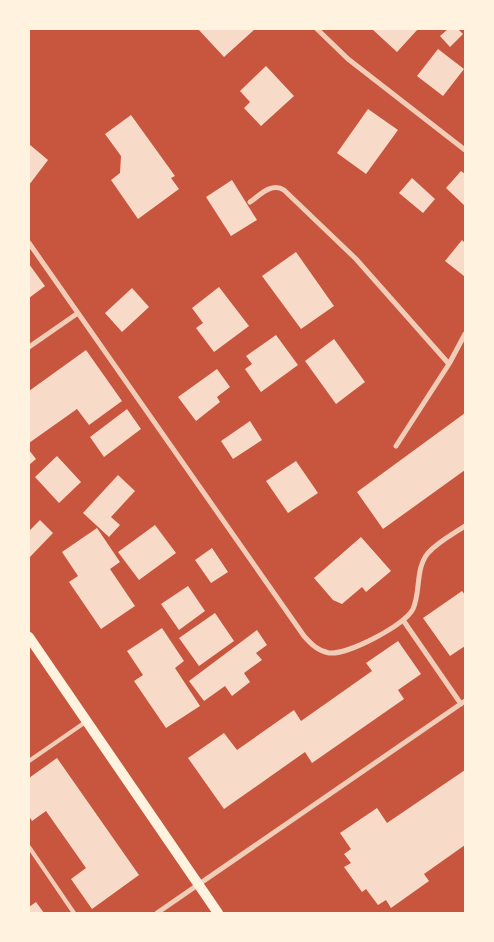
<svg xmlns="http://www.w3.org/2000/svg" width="494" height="942" font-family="'Playfair Display',serif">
<rect width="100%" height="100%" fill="#c8553d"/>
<!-- building -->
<path fill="#f7dbc8" d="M198,29H255L224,57Z
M372,29H418L397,52Z
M448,29H458L463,34L450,47L440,36Z
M438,49L464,69L443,96L417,76Z
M266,66L294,96L261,126L244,108L250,102L240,91Z
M368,109L398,130L366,174L337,153Z
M131,115L175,176L171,178L179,189L138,219L111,180L120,173L121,156L105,134Z
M29,144L48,160L29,185Z
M461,171L465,174V206L446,188Z
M412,178L435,199L423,213L399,193Z
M232,180L257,220L231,236L206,197Z
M462,240L465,243L464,276L445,261Z
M296,252L334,306L301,329L262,276Z
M29,264L45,286L29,298Z
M219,287L249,326L214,352L196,328L203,323L192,308Z
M132,288L149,307L122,332L105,313Z
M276,335L298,365L261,392L245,369L252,364L246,356Z
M334,339L365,382L336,404L305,361Z
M86,350L122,401L89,425L77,409L29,443V391Z
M217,369L230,387L217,397L220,402L196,421L178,397Z
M127,409L141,429L104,457L90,437Z
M465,413V470L383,529L357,492Z
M250,421L262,440L233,459L221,441Z
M29,450L36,459L29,465Z
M57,456L81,482L59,503L35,477Z
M296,461L318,493L288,513L266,481Z
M118,475L135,491L111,517L120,525L109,537L83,513Z
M40,520L53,533L29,558V531Z
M155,525L176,553L139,580L118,552Z
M97,528L120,562L110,569L135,606L101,629L69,582L78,576L62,552Z
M361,537L391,571L366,592L362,587L342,604L333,600L314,578Z
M212,548L228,572L211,583L195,560Z
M188,586L205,611L179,630L161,604Z
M462,591L465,595V646L450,656L423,618Z
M215,613L234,641L199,666L179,638Z
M162,628L184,661L175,668L200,706L166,728L134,681L143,675L127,651Z
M257,630L267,645L256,653L262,660L244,673L250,682L232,696L225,686L204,701L189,681Z
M398,641L421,674L398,690L404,699L312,763L305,752L224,809L188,758L224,733L237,750L294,710L301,721L372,671L366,663Z
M57,758L139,875L92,909L71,879L86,868L46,811L32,821L29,816V778Z
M465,770V845L424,874L429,881L391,908L386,900L378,905L366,889L362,892L344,867L351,863L344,854L351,849L340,833L377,808L387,823Z
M36,902L44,913H29V907Z"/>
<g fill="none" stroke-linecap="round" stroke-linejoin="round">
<!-- service -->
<path stroke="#f1ccb7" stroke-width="4" d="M29,761L87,721
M29,847L74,913"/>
<!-- minor -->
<path stroke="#f1ccb7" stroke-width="5" d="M317,29L348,59L465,150
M250,202C260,195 272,182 284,190L356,259L449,364
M29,243L304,636C311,644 318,651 329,653C348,655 405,625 413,609C421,591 415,569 428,553C438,542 453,534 465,526
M29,347L78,313
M396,446L449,364L465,334
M403,620L461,704
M157,913L465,701"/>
<!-- secondary -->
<path stroke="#fff3e0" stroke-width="10" d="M29,637L218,913"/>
</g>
<!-- border -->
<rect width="494" height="942" fill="none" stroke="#fff3e0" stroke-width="60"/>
</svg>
